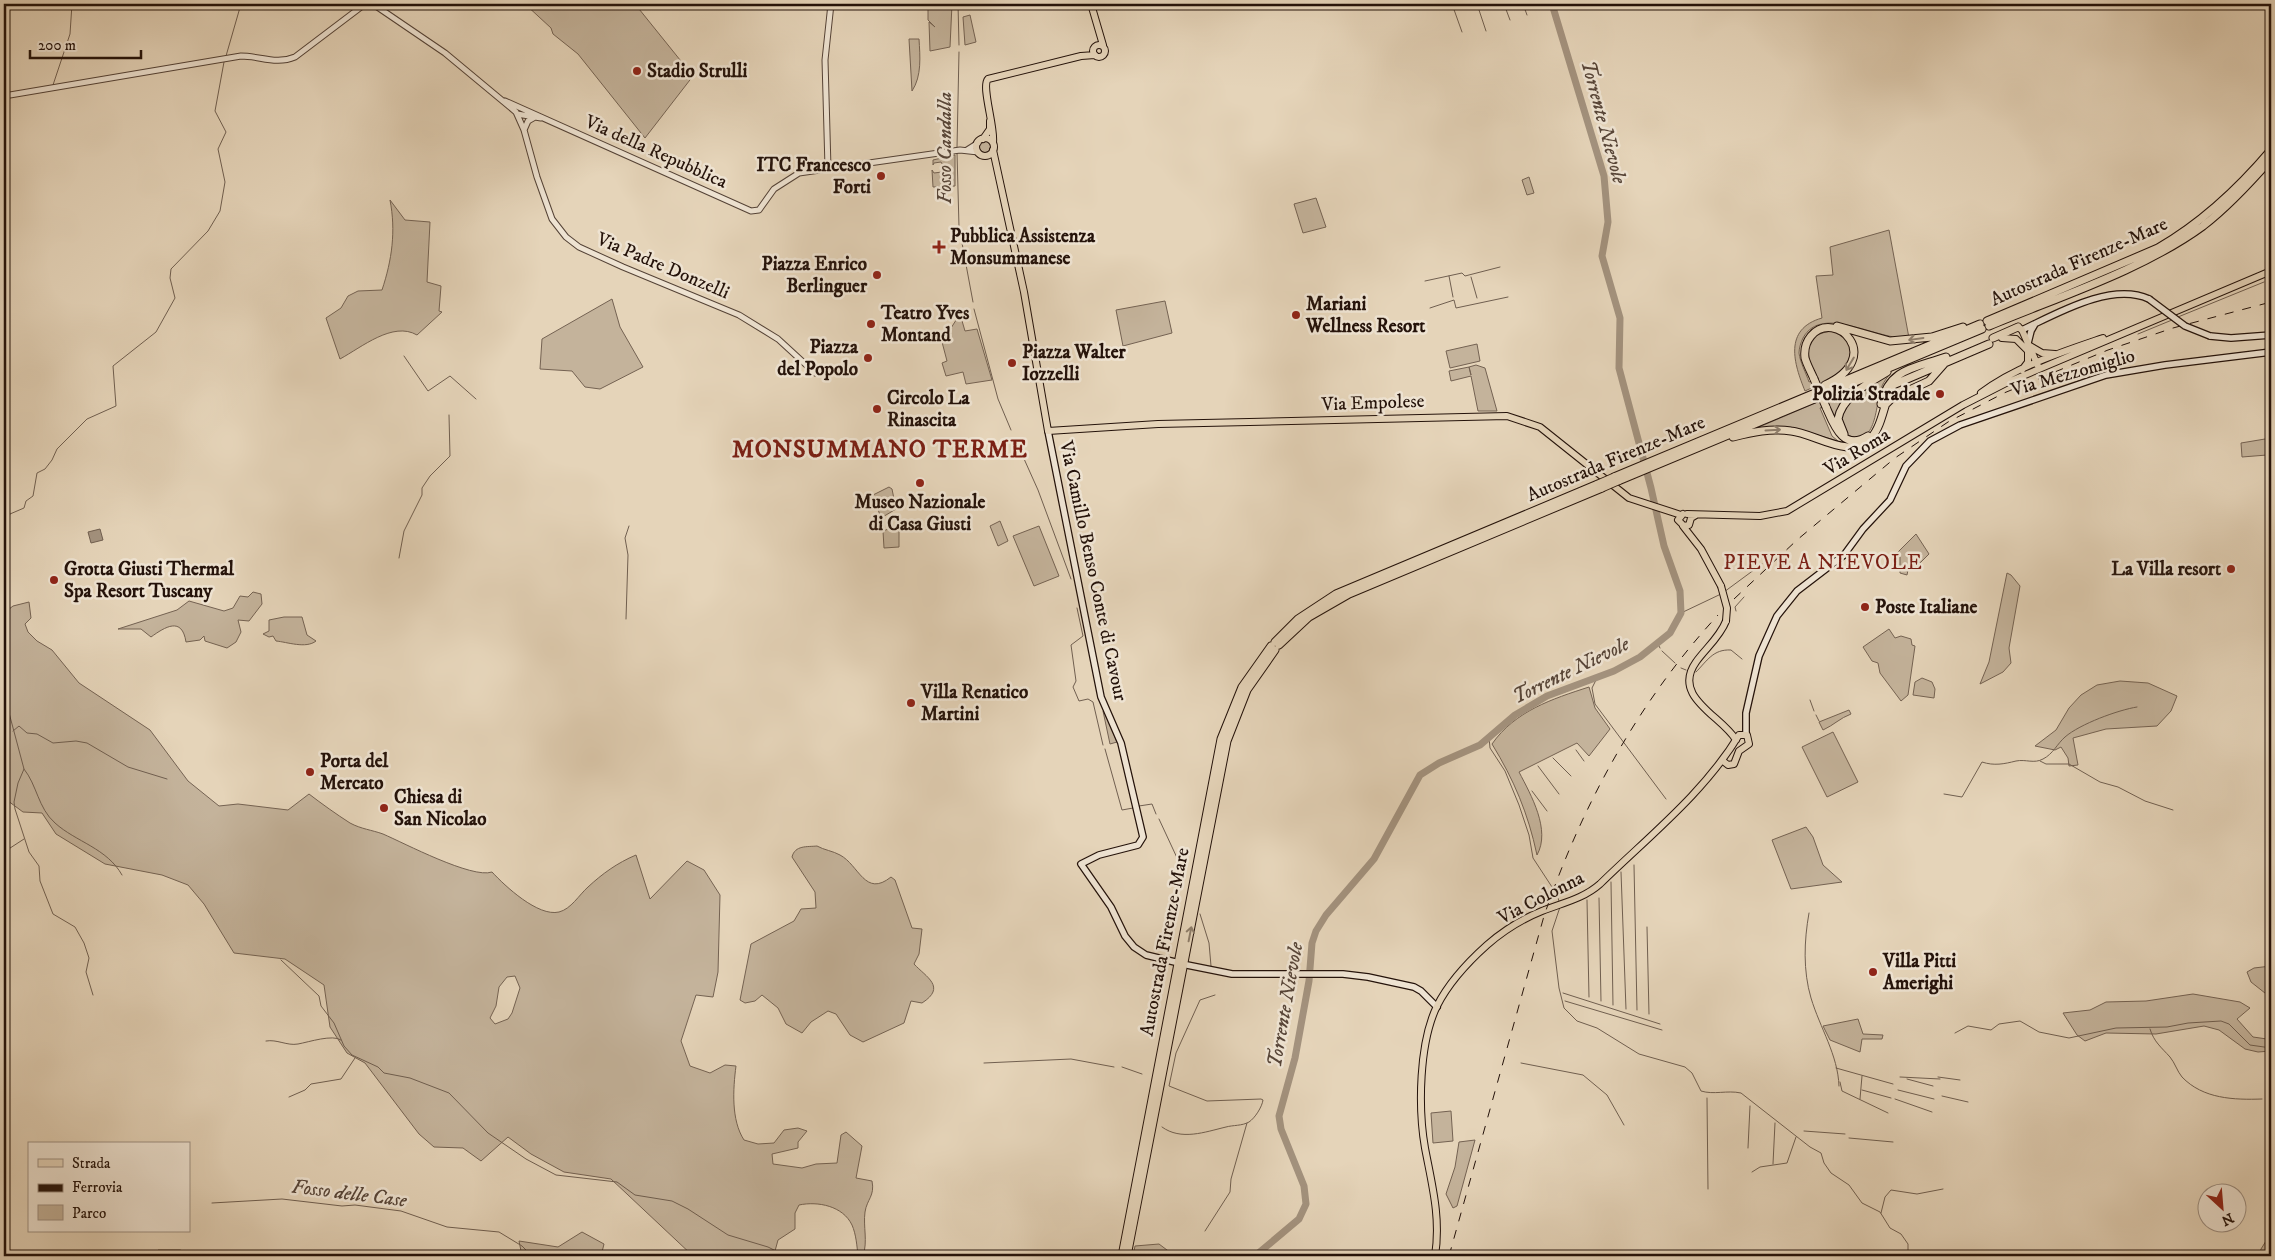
<svg xmlns="http://www.w3.org/2000/svg" width="2275" height="1260" font-family="'IM FELL DW Pica',serif">
<rect width="100%" height="100%" fill="#e5d4b9"/>
<filter id="stains"><feTurbulence type="fractalNoise" baseFrequency=".004" numOctaves="4"/><feColorMatrix values="0 0 0 0 .2 0 0 0 0 .09 0 0 0 0 .02 0 0 0 .5 -.17"/></filter>
<radialGradient id="worn" r=".72"><stop offset=".6" stop-color="#630" stop-opacity="0"/><stop offset="1" stop-color="#630" stop-opacity=".3"/></radialGradient>
<!-- green -->
<path fill="#c4b39b" stroke="#746252" fill-rule="evenodd" d="M525,4H635L693,76L645,138L578,54L553,34L551,28Z
M928,4H952L950,47L930,51L929,22L935,27L928,20Z
M970,15L976,42L965,45L963,17Z
M909,39H919C920,56 922,76 912,91Z
M979.5 147a5.5 5.5 0 1 1 11 0a5.5 5.5 0 1 1-11 0Z
M955,155V186L933,187L932,170L934,173L942,172L944,167L941,162L934,163L933,165V160Z
M1529,177L1534,193L1527,195L1522,180Z
M1316,198L1326,227L1303,233L1294,204Z
M390,200L405,220L430,222L427,282L441,286L439,311L442,312L417,335C393,321 362,347 340,359L326,318L341,308L348,296L358,291L382,290C392,260 396,231 390,200Z
M1889,230L1909,338C1878,341 1822,303 1803,338C1801,342 1799,348 1799,353C1800,362 1806,373 1809,382L1816,379C1806,355 1800,333 1835,331L1850,342C1855,373 1828,380 1805,391C1794,364 1783,329 1822,318L1816,276L1833,275L1830,247Z
M612,299L620,327L643,367L600,389L585,387L572,371L540,369L542,339Z
M1165,301L1172,333L1123,346L1116,310Z
M960,314L965,331L977,329L992,380L966,384L963,372L946,376L942,363L947,361L942,342Z
M1477,344L1480,361L1450,368L1446,351Z
M1476,365L1485,368L1497,411H1478L1471,376L1451,381L1449,371L1469,367L1471,375L1469,367Z
M1891,372C1888,377 1884,381 1882,386C1875,402 1878,451 1846,434L1840,418L1851,400Z
M1872,379L1856,390L1837,424L1827,405L1820,408L1832,436L1838,441L1797,429L1752,430Z
M2271,438V459H2268L2267,455L2242,457L2241,443Z
M889,487L892,489L896,509L881,518L873,495Z
M1000,521L1008,541L998,546L990,526Z
M899,525V547L884,548L883,531Z
M1039,526L1059,576L1034,586L1013,536Z
M1916,534L1929,554L1920,563L1910,560L1907,575L1900,573V557L1895,555Z
M2007,573L2011,575L2020,586L2009,648L2011,663L2003,672L1980,684L1989,662Z
M253,592L261,594L262,604L249,621L238,620L241,632L236,642L227,648L205,641L204,636L200,640L186,642C182,616 165,627 151,637L141,629H118L177,610L189,601L224,611L233,608L240,596L248,597Z
M29,602L31,618L25,624L28,632L37,641L52,650L79,683L150,730L188,781L219,806L238,804L288,810L309,794C322,804 336,814 350,823C361,829 372,830 383,834C404,843 472,879 492,872C505,886 538,917 559,912C571,909 579,895 588,887C602,874 617,863 636,855L650,899L687,861L704,870L720,895L718,972L713,997L696,995L681,1041L690,1066L710,1073L725,1065L736,1066C733,1089 731,1120 744,1140L758,1144L774,1143L784,1130L798,1128L807,1131L798,1142V1148L772,1154L773,1164L802,1168L816,1164L837,1163L841,1135L846,1132L862,1146L856,1178L872,1181C875,1196 867,1199 865,1212C863,1227 868,1241 863,1256H858C857,1246 856,1234 852,1225C843,1206 818,1201 799,1205L795,1213V1229L778,1240L775,1251L778,1256H724L715,1253L693,1256L611,1179L564,1172L531,1154L508,1137L481,1161L463,1148L434,1147L419,1134L365,1063L347,1053L330,1027L324,985L285,959L234,953L204,904L188,885L162,875L105,864L56,834L42,813L23,812L4,798V712L7,713L4,704V613L13,606ZM515,976L520,988L512,1013L508,1019L495,1024L490,1018L496,1006L499,987L507,977Z
M284,617H302L307,635L316,641C306,649 287,642 276,641L273,636L269,637L263,634L269,631V620Z
M1889,629L1895,638L1901,636L1911,639L1912,645L1915,646L1908,695L1901,701L1880,673L1878,663L1872,661L1863,647Z
M1922,678L1932,682L1935,689L1934,698L1913,695L1915,682Z
M2120,681L2148,683L2177,696L2171,711L2157,726L2106,729L2073,738L2078,765L2069,766L2068,758L2061,747L2055,750L2035,746L2056,730L2069,708L2081,695L2097,685Z
M1589,687L1595,708L1610,729L1589,756L1577,743L1519,772C1531,795 1551,830 1537,855C1528,813 1514,780 1492,744C1515,711 1552,699 1589,687Z
M1849,710L1851,714C1840,718 1834,725 1823,730L1819,722Z
M1103,711L1105,712L1117,742L1110,744Z
M1833,732L1858,782L1827,797L1802,747Z
M1806,827L1813,837L1823,865L1842,882L1791,889L1772,840Z
M817,846C824,850 833,851 840,855C859,865 865,898 891,877L895,880L912,928L922,929L919,954L914,964C926,977 947,987 922,1003L911,1001L904,1023L863,1042L850,1035L836,1014L828,1011L811,1022L802,1033L786,1024L778,1008L762,995L755,1001L745,1003L740,1000L751,944L794,921L801,909L816,908L815,892L792,857C795,845 807,847 817,846Z
M2271,966V996L2270,997L2251,982L2247,972L2254,968Z
M2193,994L2240,1002L2250,1008L2237,1019L2253,1037L2267,1039L2271,1034V1051L2258,1052L2245,1049L2219,1030L2204,1026L2156,1034L2106,1033L2085,1041L2077,1035L2063,1013L2090,1010L2106,1002L2146,1001Z
M1858,1019L1863,1034L1883,1035L1882,1039H1862L1860,1052L1830,1040L1823,1026Z
M1451,1111L1453,1141L1433,1143L1431,1113Z
M1475,1140L1457,1206L1453,1208L1446,1194L1455,1167L1459,1142Z
M582,1232L604,1244L601,1256H522L519,1241L558,1247Z
M2271,1240V1256H2259L2261,1249L2266,1241Z
M1159,1244L1175,1256H1133L1135,1246Z
M158,1250H180L198,1256H161Z"/>
<!-- water -->
<path fill="#a3927e" stroke="#705f50" d="M100,529L103,540L91,543L88,532Z"/>
<g fill="none" stroke-linecap="round" stroke-linejoin="round">
<!-- stream -->
<path stroke="#705f50" stroke-width="1" d="M958,4L959,45
M1452,4L1462,32
M1477,4L1486,31
M1504,4L1510,20
M1523,4L1527,15
M690,8L694,4
M226,56L241,4
M53,85L70,34L72,4
M957,148L959,52
M957,152L959,227L973,302
M1449,276L1453,297
M1471,277L1477,298
M1425,281L1462,273L1465,276L1500,267
M1430,308L1454,300L1456,308L1508,297
M974,309L998,399L1011,430
M2178,317L2264,282
M2138,334L2172,320
M404,356L428,391L450,376L476,399
M1016,441L1038,490L1071,579
M4,522L10,514L24,508L26,501L33,496L37,473L45,469L52,460L57,449L87,419L116,406L113,366L156,332L175,298L170,278L171,269L208,231L220,211L225,182L218,149L226,132L215,111L224,62
M399,558L404,531L422,495V488L430,476L450,456L449,415
M1724,592L1762,564
M1077,608L1083,636L1071,645L1076,681L1073,687L1079,701L1088,699L1093,702L1103,745
M1736,611L1735,607L1744,597
M1681,613L1721,594
M626,619L628,555L625,538L629,526
M1658,644L1660,648
M1662,651L1675,663
M1681,668L1686,670
M1696,672C1707,661 1713,649 1731,650L1742,659
M1597,678L1592,688L1595,704L1666,799
M4,694L24,769L18,783L14,802L15,809L29,852L39,866L40,881L53,914L75,927L84,943L89,958L86,972L93,995
M1810,700L1814,711
M1816,715L1819,721
M13,731L19,726L27,733L37,734L53,743L76,741L87,743L128,767L167,779
M1489,737L1490,748L1505,771L1519,805L1529,835L1533,858L1552,887
M1105,749L1122,810L1133,808
M1576,750L1584,761
M1553,758L1571,776
M2040,761L2046,764H2069L2100,782L2118,787L2145,801L2173,810
M1538,766L1559,794
M24,769C37,785 38,808 55,823C76,842 107,848 122,875
M1532,791L1547,811
M1944,794L1962,797L1982,762C1994,766 2004,764 2016,761C2026,759 2034,764 2043,759C2053,754 2057,744 2065,737C2080,724 2118,710 2137,707
M1139,806L1152,804L1156,814
M1159,819L1185,875
M4,852L24,839
M1634,865L1637,1010
M1621,872L1626,1009
M1611,882L1613,1005
M1557,895L1559,901
M1599,898L1601,1001
M1587,900L1589,997
M1560,907L1552,931L1559,988L1564,1008L1577,1021L1597,1028L1639,1054L1685,1067L1692,1073L1701,1091C1714,1095 1727,1090 1741,1093L1810,1147L1821,1153L1824,1163L1831,1173L1849,1185L1862,1203L1880,1212L1890,1228L1901,1234L1908,1244V1256
M1809,913C1804,941 1803,971 1811,998C1820,1028 1838,1055 1839,1086
M1200,914L1209,943L1211,966
M1647,927L1649,1014
M281,960L319,996L321,1006L334,1023L344,1046L352,1055L378,1067L384,1073L410,1078L449,1093L488,1133L526,1159L556,1175L617,1182L635,1195L672,1201L688,1209L728,1235L768,1247L786,1256
M1563,993L1660,1024
M1565,1001L1662,1030
M2150,1029C2154,1042 2161,1047 2170,1057C2175,1063 2177,1071 2182,1077C2203,1099 2234,1100 2262,1099
M1955,1033L1968,1026L1991,1030L1999,1024L2020,1021L2039,1032L2069,1038L2116,1028L2167,1027L2188,1023L2221,1021L2229,1024L2250,1045L2271,1048
M266,1041C277,1039 287,1046 298,1044C309,1042 333,1034 341,1040
M984,1063L1071,1059L1114,1067
M1521,1063L1583,1075L1607,1095L1624,1125
M1122,1067L1142,1074
M1836,1068L1893,1084
M1900,1077L1940,1079
M1938,1077L1960,1080
M1907,1079L1933,1086
M1840,1082L1842,1091L1888,1113
M1862,1090L1891,1098
M1898,1090L1934,1099
M1942,1096L1968,1102
M289,1097L305,1090L311,1084L341,1079L355,1058
M1707,1098L1708,1189
M1860,1099L1862,1076
M1895,1099L1932,1112
M1162,1127C1181,1141 1205,1132 1226,1127C1233,1125 1242,1126 1249,1122C1255,1118 1262,1107 1263,1100L1261,1099L1207,1101L1169,1086L1176,1053L1200,1000L1215,995
M1804,1131L1845,1134
M1849,1138L1893,1142
M1748,1148L1750,1106
M1773,1164L1775,1123
M1752,1172L1760,1167L1787,1163L1796,1137
M212,1203L282,1199L342,1206L355,1205L401,1211L447,1227L499,1232L522,1246L532,1256
M1881,1213L1885,1197L1891,1190L1917,1194L1943,1189
M1205,1231L1230,1192L1231,1179L1247,1123"/>
<!-- river -->
<path stroke="#a3927e" stroke-width="7" d="M1255,1256L1299,1219L1306,1204L1304,1186L1281,1129L1279,1116L1295,1058L1309,981L1312,943L1316,931L1326,915L1374,859L1420,775L1439,763L1480,745L1515,715L1547,696L1614,671L1640,657L1670,633L1681,613L1680,591L1664,546L1651,488L1619,368L1620,318L1602,256L1608,222L1604,176L1552,4"/>
<!-- tertiary casing -->
<g stroke="#544236" stroke-width="7">
<path id="tertiary" d="M373,4L445,53L516,112L524,130L537,177L552,219L566,237L579,247L623,267L739,315L778,339L815,373
M4,96L241,56C260,56 276,65 295,57L365,4
M505,101L751,211L759,210L774,189L799,173L960,150L978,152
M517,114L541,118
M524,130L528,121L535,117
M967,150L978,143
M828,168L825,60L831,4"/>
</g>
<!-- secondary casing -->
<g stroke="#24120a" stroke-width="8">
<path id="secondary" d="M2022,330C2058,313 2111,282 2149,299
M2210,336L2231,338L2271,335
M2028,343L2031,331L2035,324
M1048,431L1101,697L1121,743L1143,837L1138,845L1099,855L1081,864L1111,907L1125,936L1134,947L1146,955L1175,962
M1746,734V713L1759,656L1777,616L1797,591L1844,555L1863,529L1890,500L1906,466L1930,441L1960,425L2106,375L2165,365L2271,352
M1187,965L1232,974H1343L1368,977L1414,987L1421,991L1437,1007"/>
</g>
<!-- primary casing -->
<g stroke="#24120a" stroke-width="8">
<path id="primary" d="M1091,4L1103,45
M1093 51a6 6 0 1 1 12 0a6 6 0 1 1-12 0Z
M976 147a9 9 0 1 1 18 0a9 9 0 1 1-18 0Z
M983,139L990,129V121
M993,142C995,127 981,86 988,79L1081,56L1095,55
M993,150L1024,292L1048,431L1158,424L1507,416L1540,427L1629,498L1681,515
M2018,327L2022,330L2038,366
M2002,338L2016,339L2027,350
M2030,346L2042,353L2055,354
M2022,370L2028,362V351
M1981,393C2015,367 2062,352 2103,338
M1683,514L1678,520L1684,526L1689,525L1691,518L1696,515
M1687,514L1760,516L1787,511L1963,405L2006,383L2271,271
M1683,526L1701,549L1721,586
M1726,621C1720,637 1705,649 1696,662C1671,697 1722,716 1736,740
M1435,1256C1441,1218 1432,1185 1425,1148C1418,1108 1419,1043 1437,1006C1449,982 1468,962 1487,945C1503,931 1522,919 1542,911C1562,903 1583,899 1600,884C1648,837 1704,793 1739,735H1747L1749,744L1739,751L1734,764L1728,765L1723,761"/>
</g>
<!-- motorway casing -->
<g stroke="#24120a" stroke-width="9">
<path id="motorway" d="M1987,321L2158,248C2203,222 2238,189 2271,150
M1837,326L1890,341L1932,337L1963,327
M1989,326C2058,297 2143,270 2203,226C2229,206 2250,183 2271,159
M1993,338L2018,327
M1814,379C1811,372 1807,365 1805,358C1804,350 1806,342 1811,336C1835,308 1886,357 1825,385
M1881,404C1889,368 1915,368 1946,357
M1885,405L1892,398L1929,381L1944,364
M1826,407C1834,425 1843,452 1868,436
M1844,434L1838,419C1842,396 1869,383 1887,372
M1733,437C1752,432 1771,428 1791,431C1814,433 1851,461 1871,438C1883,425 1884,401 1893,385L1989,344
M1614,477L1980,324
M1618,481L1982,329
M1275,642L1298,619L1336,594L1598,484
M1279,645L1309,617L1349,594L1602,488
M1122,1256L1221,739L1242,687L1271,646
M1127,1256L1227,741L1247,690L1275,650"/>
</g>
<!-- tertiary -->
<use href="#tertiary" stroke="#eee3d2" stroke-width="5"/>
<!-- secondary -->
<use href="#secondary" stroke="#eee3d2" stroke-width="5.5"/>
<!-- primary -->
<use href="#primary" stroke="#e5d4b9" stroke-width="6"/>
<!-- motorway -->
<use href="#motorway" stroke="#e5d4b9" stroke-width="7"/>
<!-- rail -->
<path stroke="#24120a" stroke-width="1" stroke-dasharray="9 9" stroke-linecap="butt" d="M1734,599L1797,540L1895,458L1948,422L2004,393L2108,350L2173,328L2271,302
M1449,1256L1544,916C1582,805 1638,702 1718,615"/>
<!-- secondary-bridge casing -->
<g stroke="#24120a" stroke-width="8" stroke-linecap="butt">
<path id="secondary-bridge" d="M2149,299L2185,326L2210,336"/>
</g>
<!-- primary-bridge casing -->
<g stroke="#24120a" stroke-width="8" stroke-linecap="butt">
<path id="primary-bridge" d="M1721,586L1727,608L1726,621"/>
</g>
<!-- motorway-bridge casing -->
<g stroke="#24120a" stroke-width="9" stroke-linecap="butt">
<path id="motorway-bridge" d="M1814,379L1826,407
M1598,484L1614,477
M1602,488L1618,481"/>
</g>
<!-- secondary-bridge -->
<use href="#secondary-bridge" stroke="#eee3d2" stroke-width="5.5"/>
<!-- primary-bridge -->
<use href="#primary-bridge" stroke="#e5d4b9" stroke-width="6"/>
<!-- motorway-bridge -->
<use href="#motorway-bridge" stroke="#e5d4b9" stroke-width="7"/>
</g>
<!-- one-way arrows -->
<defs><path id="oneway-shaft" d="M-6 0H5M1.5-3L5.5 0L1.5 3" fill="none" stroke-width="1.6" stroke-linecap="round" stroke-linejoin="round" transform="scale(1.25)"/></defs>
<g stroke="#8e7d6a">
<use href="#oneway-shaft" transform="translate(1916 339) rotate(172)"/>
<use href="#oneway-shaft" transform="translate(1850 364) rotate(121)"/>
<use href="#oneway-shaft" transform="translate(1773 430) rotate(-3)"/>
<use href="#oneway-shaft" transform="translate(1190 934) rotate(-79)"/>
</g>
<!-- markers -->
<g fill="#8f2418" stroke="#eee3d2" stroke-width="2">
<circle cx="637" cy="71" r="5"/>
<circle cx="881" cy="176" r="5"/>
<path d="M936.5 239.5h5v5h5v5h-5v5h-5v-5h-5v-5h5z"/>
<circle cx="877" cy="275" r="5"/>
<circle cx="1296" cy="315" r="5"/>
<circle cx="871" cy="324" r="5"/>
<circle cx="868" cy="358" r="5"/>
<circle cx="1012" cy="363" r="5"/>
<circle cx="1940" cy="394" r="5"/>
<circle cx="877" cy="409" r="5"/>
<circle cx="920" cy="483" r="5"/>
<circle cx="2231" cy="569" r="5"/>
<circle cx="54" cy="580" r="5"/>
<circle cx="1865" cy="607" r="5"/>
<circle cx="911" cy="703" r="5"/>
<circle cx="310" cy="772" r="5"/>
<circle cx="384" cy="808" r="5"/>
<circle cx="1873" cy="972" r="5"/>
</g>
<g text-anchor="middle" dominant-baseline="central" stroke-width="5" stroke-linejoin="round" paint-order="stroke">
<!-- poi labels -->
<g font-size="19" font-weight="bold" fill="#24120a" stroke="#eee3d2" text-anchor="start">
<text x="647" y="71">Stadio Strulli</text>
<text x="871" y="165" text-anchor="end">ITC Francesco<tspan x="871" dy="22">Forti</tspan></text>
<text x="950" y="236">Pubblica Assistenza<tspan x="950" dy="22">Monsummanese</tspan></text>
<text x="867" y="264" text-anchor="end">Piazza Enrico<tspan x="867" dy="22">Berlinguer</tspan></text>
<text x="1306" y="304">Mariani<tspan x="1306" dy="22">Wellness Resort</tspan></text>
<text x="881" y="313">Teatro Yves<tspan x="881" dy="22">Montand</tspan></text>
<text x="858" y="347" text-anchor="end">Piazza<tspan x="858" dy="22">del Popolo</tspan></text>
<text x="1022" y="352">Piazza Walter<tspan x="1022" dy="22">Iozzelli</tspan></text>
<text x="1930" y="394" text-anchor="end">Polizia Stradale</text>
<text x="887" y="398">Circolo La<tspan x="887" dy="22">Rinascita</tspan></text>
<text x="920" y="502" text-anchor="middle">Museo Nazionale<tspan x="920" dy="22">di Casa Giusti</tspan></text>
<text x="64" y="569">Grotta Giusti Thermal<tspan x="64" dy="22">Spa Resort Tuscany</tspan></text>
<text x="2221" y="569" text-anchor="end">La Villa resort</text>
<text x="1875" y="607">Poste Italiane</text>
<text x="921" y="692">Villa Renatico<tspan x="921" dy="22">Martini</tspan></text>
<text x="320" y="761">Porta del<tspan x="320" dy="22">Mercato</tspan></text>
<text x="394" y="797">Chiesa di<tspan x="394" dy="22">San Nicolao</tspan></text>
<text x="1883" y="961">Villa Pitti<tspan x="1883" dy="22">Amerighi</tspan></text>
</g>
<!-- street labels -->
<g font-size="19" fill="#24120a" stroke="#eee3d2">
<text transform="translate(656 152) rotate(24)">Via della Repubblica</text>
<text transform="translate(2079 262) rotate(-24)">Autostrada Firenze-Mare</text>
<text transform="translate(663 266) rotate(23)">Via Padre Donzelli</text>
<text transform="translate(2073 373) rotate(-16)">Via Mezzomiglio</text>
<text transform="translate(1373 403) rotate(-2)">Via Empolese</text>
<text transform="translate(1857 452) rotate(-31)">Via Roma</text>
<text transform="translate(1616 459) rotate(-23)">Autostrada Firenze-Mare</text>
<text transform="translate(1093 571) rotate(78)">Via Camillo Benso Conte di Cavour</text>
<text transform="translate(1541 898) rotate(-27)">Via Colonna</text>
<text transform="translate(1165 942) rotate(-79)">Autostrada Firenze-Mare</text>
</g>
<!-- water labels -->
<g font-size="20" font-style="italic" fill="#574538" stroke="#eee3d2">
<text transform="translate(1603 122) rotate(75)">Torrente Nievole</text>
<text transform="translate(945 148) rotate(-90)">Fosso Candalla</text>
<text transform="translate(1571 671) rotate(-26)">Torrente Nievole</text>
<text transform="translate(1286 1005) rotate(-80)">Torrente Nievole</text>
<text transform="translate(349 1194) rotate(7)">Fosso delle Case</text>
</g>
<!-- quarter labels -->
<g font-size="21" letter-spacing="1" fill="#7a1f14" stroke="#eee3d2">
<text x="1823" y="563">PIEVE A NIEVOLE</text>
</g>
<!-- district labels -->
<g font-size="24" font-weight="bold" letter-spacing="1" fill="#7a1f14" stroke="#eee3d2">
<text x="880" y="450">MONSUMMANO TERME</text>
</g>
</g>
<!-- margin -->
<rect width="2275" height="1260" fill="none" stroke="#e5d4b9" stroke-width="20"/>
<rect x="5" y="5" width="2265" height="1250" fill="none" stroke="#24120a" stroke-width="2.5"/>
<rect x="10" y="10" width="2255" height="1240" fill="none" stroke="#24120a"/>
<!-- legend -->
<rect x="28" y="1142" width="162" height="90" fill="#eee3d2" stroke="#9d8f82"/>
<rect x="38" y="1159" width="25" height="8" fill="#e5d4b9" stroke="#9d8f82"/>
<text x="72" y="1168" font-size="15" fill="#24120a">Strada</text>
<rect x="38" y="1184" width="25" height="8" fill="#24120a" stroke="#9d8f82"/>
<text x="72" y="1192" font-size="15" fill="#24120a">Ferrovia</text>
<rect x="38" y="1205" width="25" height="15" fill="#c4b39b" stroke="#9d8f82"/>
<text x="72" y="1218" font-size="15" fill="#24120a">Parco</text>
<!-- north arrow -->
<g transform="translate(2222 1208) rotate(154)"><circle r="24" fill="#eee3d2" stroke="#9d8f82"/>
<path d="M0-4L9 19L0 12L-9 19Z" fill="#8f2418"/>
<text y="-8" font-size="14" font-weight="bold" text-anchor="middle" fill="#24120a">N</text>
</g>
<!-- scale -->
<path d="M30 50v8h111v-8" fill="none" stroke="#24120a" stroke-width="2.5"/>
<text x="38" y="50" font-size="15" fill="#24120a" stroke="#eee3d2" stroke-width="4" paint-order="stroke">200 m</text>
<rect width="100%" height="100%" filter="url(#stains)"/>
<rect width="100%" height="100%" fill="url(#worn)"/>
</svg>
